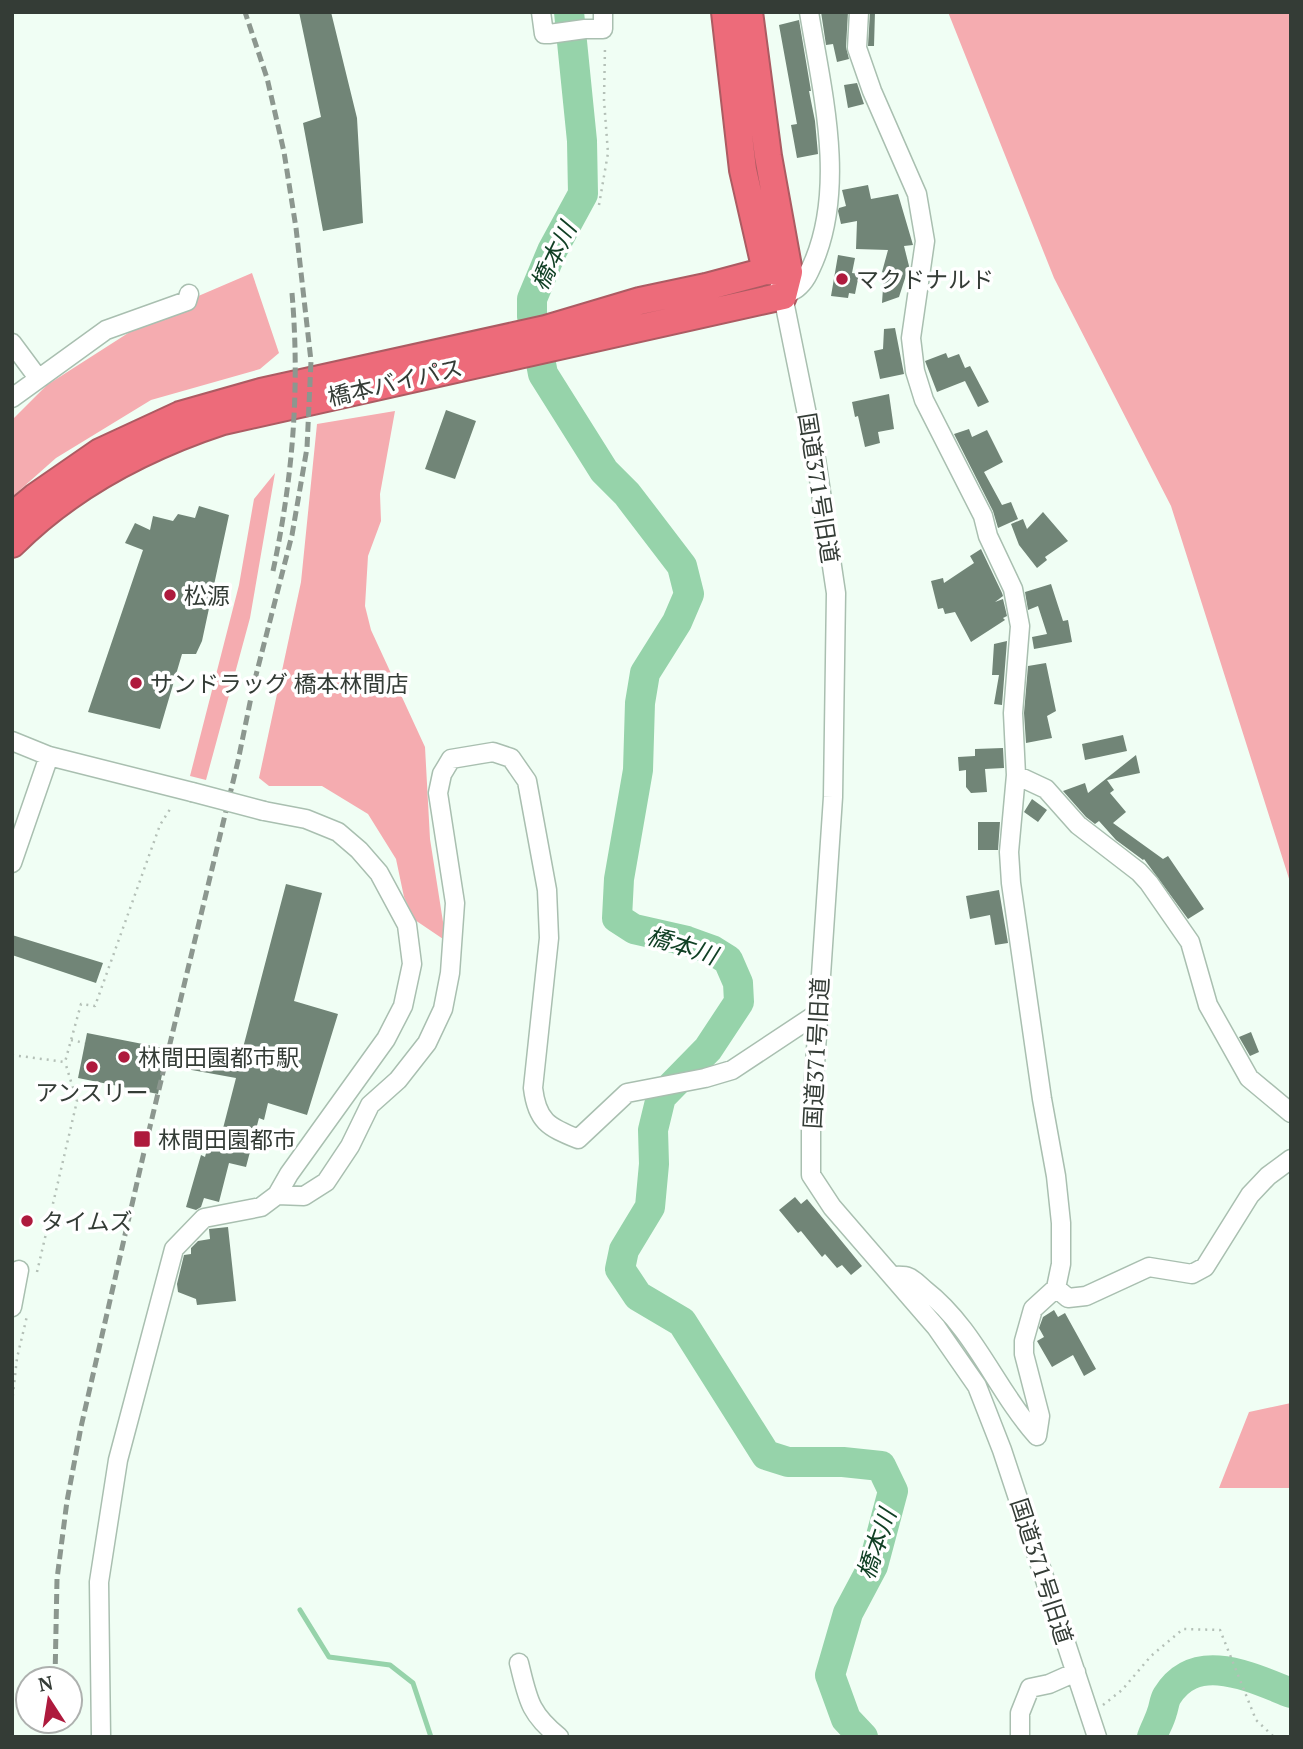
<svg xmlns="http://www.w3.org/2000/svg" width="1303" height="1749" font-family="'PT Serif','Noto Sans JP',serif">
<rect width="100%" height="100%" fill="#f0fef4"/>
<!-- forest -->
<path fill="#f5acb0" d="M948,12H1291V885L1171,506L1054,278Z
M252,273L279,353L260,369L151,400L56,458L12,497V420L47,385L161,312Z
M395,411L380,494L381,521L368,556L365,606L371,630L425,747L430,839L446,941L415,920L404,897L396,859L368,814L322,786H269L259,778L301,582L317,424Z
M275,473L250,618L206,780L190,776L239,585L254,499Z
M1291,1403V1488H1219L1249,1412Z"/>
<g fill="none" stroke-linecap="round" stroke-linejoin="round">
<!-- stream -->
<path stroke="#96d3aa" stroke-width="5" d="M300,1610L329,1657L390,1665L413,1683L431,1737"/>
<!-- river -->
<path stroke="#96d3aa" stroke-width="30" d="M569,12L582,141L583,194L552,251L532,299V316L543,374L604,471L627,494L682,566L689,594L677,622L645,673L640,703L638,770L619,879L617,918L634,929L687,941L712,950L728,960L738,983L739,1002L708,1049L661,1097L653,1130L654,1164L650,1207L624,1250L620,1269L638,1296L682,1322L766,1455L788,1462H843L881,1466L893,1491L873,1566L848,1613L830,1675L846,1719L863,1737
M1152,1737C1155,1728 1160,1720 1162,1712C1164,1707 1164,1701 1167,1696C1196,1649 1252,1678 1291,1693"/>
</g>
<!-- building -->
<path fill="#718577" d="M299,12H331L357,118L363,223L323,231L303,123L321,117Z
M821,12H848L846,47L849,59L837,62L833,44L826,45Z
M870,12H875L874,46H868Z
M799,20L811,91H809L815,121L818,154L797,158L791,125L797,124L779,25Z
M857,83L864,104L848,108L844,85Z
M868,185L871,199L898,194L913,245L904,246L909,266L899,297L882,303L884,273L882,272L888,250L856,249L857,221L841,224L838,211L839,208L846,206L842,190Z
M838,255L855,258L852,273L859,274L855,294L849,293L848,298L831,296Z
M895,328L904,374L880,379L874,351L883,349L884,329Z
M946,353L948,358L959,354L965,368L970,366L989,402L978,407L965,381L937,392L925,361Z
M889,394L894,429L878,432L880,443L865,447L858,416L855,417L852,402Z
M446,410L476,421L455,479L425,469Z
M969,429L972,437L987,430L1003,462L984,472L1002,505L1011,502L1018,519L998,528L993,511L954,434Z
M199,506L229,515L202,641L196,654H182L160,729L88,712L143,550L125,543L135,523L150,530L153,516L173,521L178,514L195,518Z
M1043,512L1068,541L1045,557L1047,560L1037,568L1019,545L1011,524L1023,519L1027,529Z
M981,549L1002,593L1003,596L995,602L1003,599L1007,616L1003,618L1005,620L971,642L955,612L945,614L943,608L938,609L931,581L943,578L944,583L974,563L970,556Z
M1051,584L1063,621L1068,620L1072,642L1034,649L1032,637L1047,634L1038,606L1028,610L1025,592Z
M1007,641L1002,705L994,704L999,675H992L994,644Z
M1046,663L1056,711L1047,716L1052,738L1026,743L1024,713L1028,666Z
M1123,735L1127,751L1085,760L1082,744Z
M1003,748L1004,768L985,769L987,792L971,793L966,787V770L959,771L958,757L975,756V749Z
M1136,755L1140,773L1107,780L1114,790L1110,793L1126,812L1113,823L1163,859L1168,856L1204,909L1188,919L1144,859L1143,860L1116,840L1099,821L1095,824L1086,817L1063,791L1085,783L1088,793Z
M1032,799L1047,810L1038,822L1024,812Z
M978,822H1000L998,850H978Z
M286,884L322,893L294,1001L338,1014L307,1115L268,1103L264,1120L259,1118L246,1167L229,1163L219,1202L204,1198L201,1207L196,1210L186,1207L201,1155L205,1157L210,1138L220,1140L236,1078L164,1065L158,1094L78,1078L87,1033L239,1063Z
M999,890L1008,943L995,945L990,915L970,919L966,896Z
M12,935L103,963L96,983L12,955Z
M1251,1032L1259,1052L1250,1056L1239,1037Z
M795,1197L801,1204L807,1199L862,1266L851,1275L842,1265L837,1268L825,1254L822,1257L801,1231L798,1233L779,1210Z
M228,1227L236,1301L197,1305L196,1299L178,1292L177,1284L184,1255L191,1254V1248L198,1241L210,1239L209,1229Z
M1054,1310L1058,1317L1065,1313L1096,1369L1084,1376L1073,1355L1052,1367L1037,1341L1044,1337L1039,1328L1043,1317Z"/>
<g fill="none" stroke-linecap="round" stroke-linejoin="round">
<!-- minor casing -->
<g stroke="#a9bfb0" stroke-width="21">
<path id="minor" d="M541,12L544,34H549L585,29H603V12
M859,12L857,48L872,91L917,194L925,241L911,338L915,371L924,400L983,516L988,536L1013,589L1020,626L1013,713L1016,775L1009,852L1011,883L1042,1099L1056,1176L1061,1223V1264L1056,1288L1033,1309L1024,1341V1354L1040,1416L1037,1436C996,1390 975,1329 925,1290C920,1286 914,1279 908,1277C904,1275 896,1276 892,1276
M779,289L783,296L816,459L836,593L833,797L811,1124V1175L832,1207L936,1327L977,1386L1002,1450L1097,1737
M783,296C788,293 793,291 797,288C806,281 810,270 814,261C846,184 822,91 809,12
M12,343L38,378
M12,398L106,330L187,301L189,294
M12,741L49,756L192,792
M1016,775L1046,789L1078,825L1139,872L1149,883L1190,942L1208,1005L1249,1078L1291,1113
M12,863L49,756
M277,1195L304,1196L326,1182L350,1146L370,1105L398,1080L427,1043L443,1009L450,973L455,903L438,793L442,774L451,759L493,752L511,758L527,781L547,890L549,938L533,1088C537,1121 548,1127 578,1139L627,1093L705,1078L732,1070L818,1013
M1056,1288L1068,1298L1086,1296L1149,1267L1192,1274L1205,1267L1250,1195L1268,1176L1291,1159
M12,1307L19,1270
M519,1663C528,1699 529,1713 559,1737
M101,1737L99,1582L118,1460L174,1249L204,1218L261,1207L277,1195L289,1174L386,1039L403,1006L412,964L407,925L379,873L359,850L338,832L306,819L264,811
M1020,1737V1713L1030,1688L1049,1684L1076,1672"/>
</g>
<!-- highway casing -->
<g stroke="#ac5b62" stroke-width="30">
<path id="highway" d="M725,12L743,170L766,271
M12,516L35,497L100,452L180,415L261,392L546,329L640,301L706,287L766,271L789,272
M12,544C71,485 144,447 223,421L783,296L789,272L768,156L749,12"/>
</g>
<!-- path -->
<path stroke="#b4c0b7" stroke-width="2.5" stroke-dasharray="2 5" stroke-linecap="butt" d="M599,205L608,153L604,100L605,47
M71,1040L85,1043
M12,1055L65,1062L81,1004L95,1006L160,825L172,806
M37,1272L77,1101L65,1062
M12,1403L17,1358L27,1316
M1103,1705L1122,1690L1151,1656L1183,1629L1220,1630L1256,1720L1274,1737"/>
<!-- minor -->
<use href="#minor" stroke="#fff" stroke-width="18"/>
<!-- highway -->
<use href="#highway" stroke="#ed6b7a" stroke-width="26"/>
<!-- rail -->
<path stroke="#8c978f" stroke-width="5" stroke-dasharray="10 5" stroke-linecap="butt" d="M273,571C293,477 300,388 292,293
M55,1679L57,1579L67,1501L81,1427L147,1139L238,761L254,683L292,535L307,448L311,361L296,228L284,152L267,78L245,12
M49,1721L50,1737"/>
<!-- minor-bridge casing -->
<g stroke="#a9bfb0" stroke-width="21" stroke-linecap="butt">
<path id="minor-bridge" d="M192,792L264,811"/>
</g>
<!-- minor-bridge -->
<use href="#minor-bridge" stroke="#fff" stroke-width="18"/>
</g>
<!-- markers -->
<g fill="#ae1a3d" stroke="#fff" stroke-width="2.5">
<circle cx="842" cy="279" r="7"/>
<circle cx="170" cy="595" r="7"/>
<circle cx="136" cy="683" r="7"/>
<circle cx="124" cy="1057" r="7"/>
<circle cx="92" cy="1067" r="7"/>
<rect x="133" y="1130" width="18" height="18" rx="3.5"/>
<circle cx="27" cy="1221" r="7"/>
</g>
<g text-anchor="middle" dominant-baseline="central" stroke-width="7" stroke-linejoin="round" paint-order="stroke">
<!-- poi labels -->
<g font-size="23" fill="#343c36" stroke="#fff" text-anchor="start">
<text x="856" y="279">マクドナルド</text>
<text x="184" y="595">松源</text>
<text x="150" y="683">サンドラッグ 橋本林間店</text>
<text x="138" y="1057">林間田園都市駅</text>
<text x="92" y="1092" text-anchor="middle">アンスリー</text>
<text x="158" y="1139">林間田園都市</text>
<text x="41" y="1221">タイムズ</text>
</g>
<!-- street labels -->
<g font-size="23" fill="#343c36" stroke="#fff">
<text transform="translate(395 382) rotate(-13)">橋本バイパス</text>
<text transform="translate(819 488) rotate(81)">国道371号旧道</text>
<text transform="translate(816 1053) rotate(-87)">国道371号旧道</text>
<text transform="translate(1042 1571) rotate(72)">国道371号旧道</text>
</g>
<!-- water labels -->
<g font-size="24" font-style="italic" fill="#114025" stroke="#fff">
<text transform="translate(553 256) rotate(-64)">橋本川</text>
<text transform="translate(682 945) rotate(18)">橋本川</text>
<text transform="translate(876 1544) rotate(-71)">橋本川</text>
</g>
</g>
<!-- border -->
<rect width="1303" height="1749" fill="none" stroke="#343c36" stroke-width="28"/>
<!-- north arrow -->
<g transform="translate(49 1700) rotate(348)"><circle r="33" fill="#ffffff" stroke="#aeb1af" stroke-width="2"/>
<path d="M0-5L12 26L0 18L-12 26Z" fill="#ae1a3d"/>
<text y="-10" font-size="19" font-weight="bold" text-anchor="middle" fill="#343c36">N</text>
</g>
</svg>
